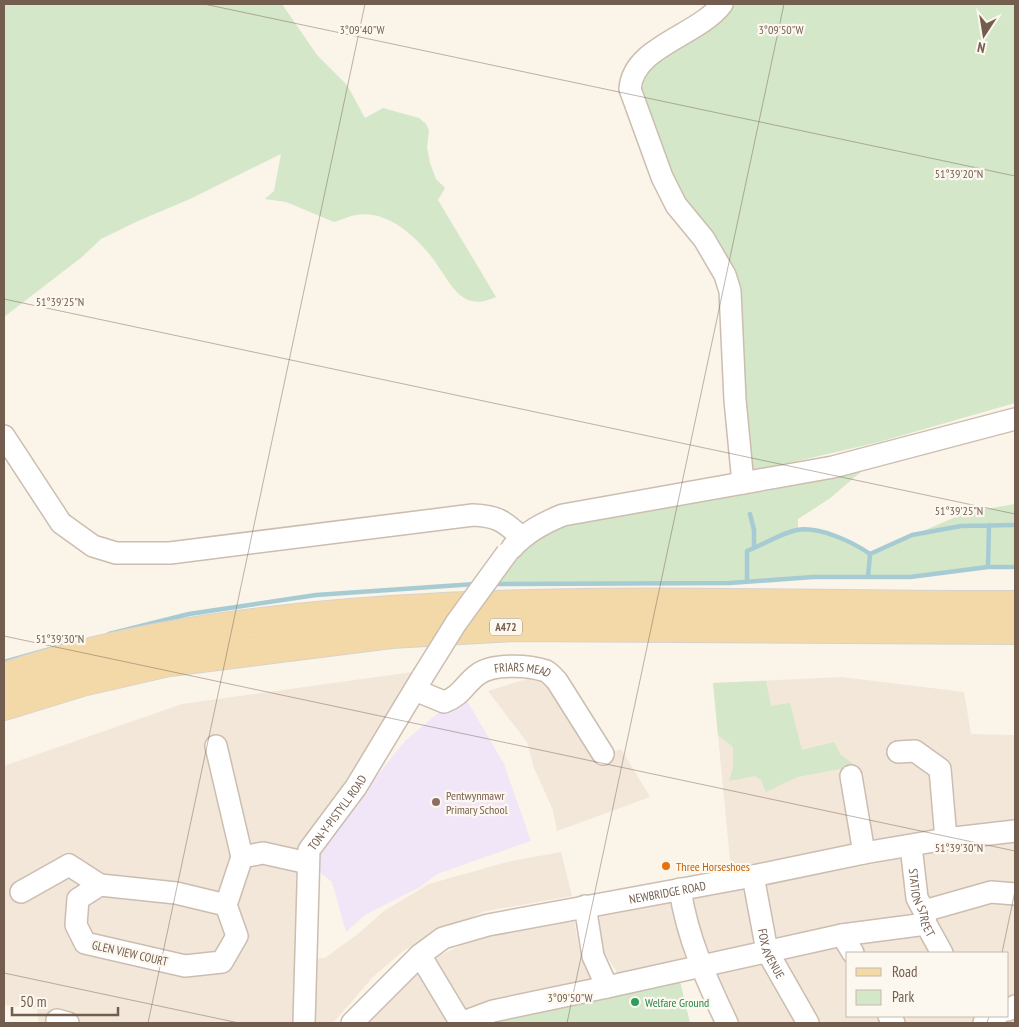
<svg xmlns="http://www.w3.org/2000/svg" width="1019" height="1027" font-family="'PT Sans Narrow',sans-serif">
<rect width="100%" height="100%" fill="#fbf4e9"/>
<!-- residential -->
<path fill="#f2e7d8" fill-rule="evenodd" d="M413,672L371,744L321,817L300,959L325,958L358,934L384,911L429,884L507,862L561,852L572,896L486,911L431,935L403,951L373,977L333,1023H39L37,1009L4,1005V766L182,704Z
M841,677L964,692L971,734L1015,735V820L731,870L713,683Z
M530,678L545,684L595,758L621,749L650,797L557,831L553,810L534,768L527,742L488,691Z
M1015,840V1023H817L812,1015L793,1023H733L703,959L648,967L621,979L604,952L597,917L988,842ZM848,953H1008V1016H848Z
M574,921L581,957L594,984L449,1023H364L413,975L442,954L476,939Z"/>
<!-- education -->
<path fill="#f1e6f7" d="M466,699L504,764L531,841L437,874L420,887L365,915L346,932L332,882L317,870L321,845L405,741L443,709Z"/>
<!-- green -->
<path fill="#d4e7c9" d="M4,4H282L317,55L347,85L365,118L383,108L419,118L426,124L429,130L427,147L430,163L436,179L445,188L438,200L496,297C458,315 449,277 430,255C413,234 386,210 356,215C349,216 341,220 334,222L286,202L265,199L274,191L281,154L190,199L138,221L101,239L82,257L4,317Z
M731,4H1015V403L879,442L750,472L737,283L681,199L637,86L641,72Z
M862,471L829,499L798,519V530C827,533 846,537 870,554L967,512L1015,504V567H988L910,577H813L730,583L496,584C516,556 527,539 560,525L767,491Z
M766,681L771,706L790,703L802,750L834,742L841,755L856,766L797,777L766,792L761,780L755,776L729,781L733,768V747L718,735L713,683Z
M680,981L690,1023H492Z"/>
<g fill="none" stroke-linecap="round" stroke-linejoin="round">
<!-- stream -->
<path stroke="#a6cbd3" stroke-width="4.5" d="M750,514L754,530V548
M988,567L989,525
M868,577L870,554
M747,581V551C763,545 781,533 797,530C819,526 853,542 870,554L912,535L961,526L1015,525
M492,584L730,583L813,577H910L988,567H1015
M109,634L189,614L316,595L475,584
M4,662L72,643"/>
<!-- minor casing -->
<g stroke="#ccbdb0" stroke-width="24">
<g id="minor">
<path d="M722,4C698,36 633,46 630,89L662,177L676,205L704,239L725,275L730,291L735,400L743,483"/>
<path d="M4,436L61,523L93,546L116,553H170L473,515C497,516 504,521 521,537"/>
<path d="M512,548C526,532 543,523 563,515L833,467L1015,419"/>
<path id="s1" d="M415,690L444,702C461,696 464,685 477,675C492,663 528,665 546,671C550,673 554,678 557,681L603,754"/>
<path d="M216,746L242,857"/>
<path d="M898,752L915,751L940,769L946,839"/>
<path d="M851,776L864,853"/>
<path id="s2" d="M911,846L917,898L924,911L926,924L942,953"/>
<path id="s3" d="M753,876L767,951L808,1023"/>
<path d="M100,885L176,893L226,905L237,936L222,962L185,966L85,943L76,925L78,899Z"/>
<path d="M680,889C687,937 706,979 727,1023"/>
<path d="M21,892L69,865L100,885"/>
<path d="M226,905L242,857L263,853L308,863"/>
<path d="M585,906L593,956L607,987L842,935"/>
<path d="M924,911L991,892L1015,894"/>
<path d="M853,953L842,935L926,924"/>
<path d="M420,955L459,1020L466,1021L493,1011L607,987"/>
<path d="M1008,1010L1015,1006"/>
<path d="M889,1016L894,1023"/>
<path d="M57,1020L68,1023"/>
<path id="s4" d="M304,1023L309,850L356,787L423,676"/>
<path id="s5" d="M352,1023L420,955L443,938L488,925L753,876L864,853L946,839L1015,831"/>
<path d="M984,1023L997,1016"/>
</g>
</g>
<!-- major casing -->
<g stroke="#d8d2ce" stroke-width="30">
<path id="major" d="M4,677C129,635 260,619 391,610C599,596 807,606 1015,605
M4,706L82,682L169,662L391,634L512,627L1015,630"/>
</g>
<!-- minor -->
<use href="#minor" stroke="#fff" stroke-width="21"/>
<!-- major -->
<use href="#major" stroke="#f3d9a8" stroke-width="28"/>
<!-- minor-bridge casing -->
<g stroke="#ccbdb0" stroke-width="24" stroke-linecap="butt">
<path id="minor-bridge" d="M423,676L456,623L507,553"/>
</g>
<!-- minor-bridge -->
<use href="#minor-bridge" stroke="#fff" stroke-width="21"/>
</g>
<!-- ticks -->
<path fill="none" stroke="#735d4f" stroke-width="1" stroke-opacity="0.45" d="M204,4L1015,176M4,299L1015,514M4,636L1015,851M1002,953L1015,891M4,973L239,1023M148,1023L365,4M567,1023L784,4M987,1023L989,1016"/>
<!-- markers -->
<circle fill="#8d6e63" stroke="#fdf8ef" stroke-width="2" cx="436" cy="802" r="5"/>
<circle fill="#e8710a" stroke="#fdf8ef" stroke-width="2" cx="666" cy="866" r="5"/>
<circle fill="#2e9e5b" stroke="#fdf8ef" stroke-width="2" cx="635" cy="1002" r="5"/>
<g text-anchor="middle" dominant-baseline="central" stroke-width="4.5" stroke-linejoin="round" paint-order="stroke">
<!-- shield labels -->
<rect fill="#fdf8ef" stroke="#9c8c7f" stroke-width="1" x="490" y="618.5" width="32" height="17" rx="4"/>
<g font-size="11" font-weight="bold" fill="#735d4f">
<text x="506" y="627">A472</text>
</g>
<!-- street labels -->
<g font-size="12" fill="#735d4f" stroke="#fdf8ef">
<text stroke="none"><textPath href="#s1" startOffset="122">FRIARS MEAD</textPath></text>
<text stroke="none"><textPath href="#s4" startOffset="220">TON-Y-PISTYLL ROAD</textPath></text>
<text stroke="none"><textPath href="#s5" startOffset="354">NEWBRIDGE ROAD</textPath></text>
<text stroke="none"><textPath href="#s2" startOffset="58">STATION STREET</textPath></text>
<text stroke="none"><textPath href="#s3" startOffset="80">FOX AVENUE</textPath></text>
<text transform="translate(130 953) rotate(13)">GLEN VIEW COURT</text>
</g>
<!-- education labels -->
<g font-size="12" fill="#785e54" stroke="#fdf8ef" text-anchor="start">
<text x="446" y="795">Pentwynmawr<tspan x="446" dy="14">Primary School</tspan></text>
</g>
<!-- food labels -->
<g font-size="12" fill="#c56008" stroke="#fdf8ef" text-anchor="start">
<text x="676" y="866">Three Horseshoes</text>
</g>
<!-- leisure labels -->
<g font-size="12" fill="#27864d" stroke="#fdf8ef" text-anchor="start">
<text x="645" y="1002">Welfare Ground</text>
</g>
</g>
<g font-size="12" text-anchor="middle" fill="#735d4f" stroke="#fdf8ef" stroke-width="4.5" stroke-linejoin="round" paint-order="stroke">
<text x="362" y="34">3°09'40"W</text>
<text x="781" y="34">3°09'50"W</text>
<text x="959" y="178">51°39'20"N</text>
<text x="60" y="306">51°39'25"N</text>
<text x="959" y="515">51°39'25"N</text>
<text x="60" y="643">51°39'30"N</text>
<text x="959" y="852">51°39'30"N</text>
<text x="570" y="1002">3°09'50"W</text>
</g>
<!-- border -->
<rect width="1019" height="1027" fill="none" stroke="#735d4f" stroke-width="10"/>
<!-- legend -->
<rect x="846" y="952" width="162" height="65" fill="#fdf8ef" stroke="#c6baaf"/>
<rect x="856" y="968" width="25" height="8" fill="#f3d9a8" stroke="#c6baaf"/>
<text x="892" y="977" font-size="15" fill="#735d4f">Road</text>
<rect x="856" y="990" width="25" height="15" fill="#d4e7c9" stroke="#c6baaf"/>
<text x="892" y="1002" font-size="15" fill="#735d4f">Park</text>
<!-- north arrow -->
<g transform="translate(984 35) rotate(192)" stroke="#fdf8ef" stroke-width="4" paint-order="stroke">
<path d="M0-4L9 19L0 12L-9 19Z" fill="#735d4f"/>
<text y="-8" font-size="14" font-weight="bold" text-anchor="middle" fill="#735d4f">N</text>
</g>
<!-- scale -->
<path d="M12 1007v8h106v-8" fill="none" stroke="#735d4f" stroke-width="2.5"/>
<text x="20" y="1007" font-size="15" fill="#735d4f" stroke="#fdf8ef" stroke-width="4" paint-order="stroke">50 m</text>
</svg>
